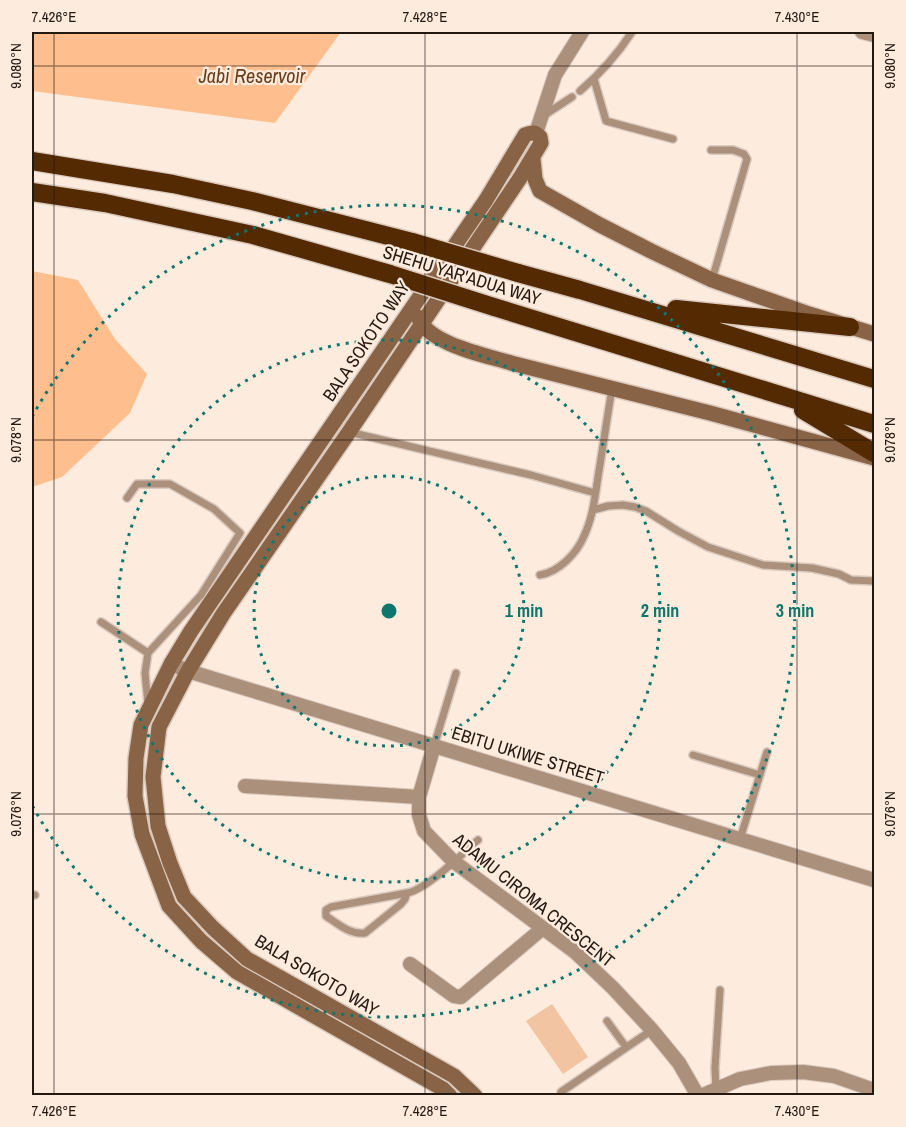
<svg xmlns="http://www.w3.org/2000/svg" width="906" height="1127" font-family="'Archivo Narrow',sans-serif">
<rect width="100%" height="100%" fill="#fdebde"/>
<!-- green -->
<path fill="#f2c4a1" d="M552,1004L588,1057L563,1074L526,1021Z"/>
<!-- water -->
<path fill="#febe8d" d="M32,32H341L275,123L32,91Z
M32,271L78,280L115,339L147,374L130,413L62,477L32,487Z"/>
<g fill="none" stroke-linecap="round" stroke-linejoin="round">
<!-- lane casing -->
<g stroke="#dac9bd" stroke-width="10">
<path id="lane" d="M594,79L606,121L673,139
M580,91C601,73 617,55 632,32
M543,116L572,97
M711,150H733L744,154L747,159L712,280
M349,432L531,475L595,493
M127,498L137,484H170L214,509L240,533L201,595L148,653
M593,510L608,506L623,505L635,507L646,511L678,531L708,547L763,565L812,568L839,574L851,580L874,581
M540,575C559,572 577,553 584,536C593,517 595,497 598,477C603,447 607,418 612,389
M101,622L148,653L145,673L148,703
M434,746L456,673
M693,755L760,775
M740,839L767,752
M407,893L405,899L401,904L365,933C350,935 338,924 326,916V910L331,907L407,893C427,889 461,855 478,840
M32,895H35
M607,1021L626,1047
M716,1090L715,1068L720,990
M561,1092L652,1030"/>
</g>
<!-- street casing -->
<g stroke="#dac9bd" stroke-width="16">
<path id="street" d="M862,32L874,35
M536,133L555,75L582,32
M171,664L188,671L874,880
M434,746L419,797V815L424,831L453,861L575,952L613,988L652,1030L679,1063L698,1096
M245,786L419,797
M410,964L454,996L461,997L543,928
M701,1096L740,1079L771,1073L803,1072L834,1076L874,1090"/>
</g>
<!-- secondary casing -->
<g stroke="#dac9bd" stroke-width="18">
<path id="secondary" d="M533,159L535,179L540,191L600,225L651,251L712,280L809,314L874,334
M418,317C428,344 485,355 511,363L710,413L874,458
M450,1096L443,1089L237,972L201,941L169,906L142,834L135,796L136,758L141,725L171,664L191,631L486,200L525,135C532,132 535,132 540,137L541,143L520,178L349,432L223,614L188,671L159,727L153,777L158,826L170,863L184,897L213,928L247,959L454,1076L475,1096"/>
</g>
<!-- highway casing -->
<g stroke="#dac9bd" stroke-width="21">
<path id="highway" d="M32,161L173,184L252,201L412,242
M32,192L105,203L253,235L390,274
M518,273L580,290L874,379
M494,307L874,424
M676,309L850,327
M803,410L874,453"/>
</g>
<!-- lane -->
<use href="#lane" stroke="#ab907c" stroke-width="7"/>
<!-- street -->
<use href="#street" stroke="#ab907c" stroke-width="14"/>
<!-- secondary -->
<use href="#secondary" stroke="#896345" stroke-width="15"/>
<!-- highway -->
<use href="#highway" stroke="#532a02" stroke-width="18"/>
<!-- highway-bridge casing -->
<g stroke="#dac9bd" stroke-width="21" stroke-linecap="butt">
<path id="highway-bridge" d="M412,242L518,273
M390,274L494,307"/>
</g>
<!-- highway-bridge -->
<use href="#highway-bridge" stroke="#532a02" stroke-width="18"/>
</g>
<!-- ticks -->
<path fill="none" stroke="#231911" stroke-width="1.5" stroke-opacity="0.45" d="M54,32V1096M425,32V1096M797,32V1096M32,66H874M32,440H874M32,814H874"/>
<!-- distance rings -->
<g fill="none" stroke="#0f766e" stroke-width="3" stroke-dasharray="3 6">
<circle cx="389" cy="611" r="135"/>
<circle cx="389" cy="611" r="271"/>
<path d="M32 417A406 406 0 1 1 32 805"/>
</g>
<g text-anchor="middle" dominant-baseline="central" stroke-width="4.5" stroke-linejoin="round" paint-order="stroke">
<!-- street labels -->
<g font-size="18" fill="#231911" stroke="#fdebde">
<text transform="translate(462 275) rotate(17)">SHEHU YAR'ADUA WAY</text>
<text transform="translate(366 341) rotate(-56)">BALA SOKOTO WAY</text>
<text transform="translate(528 755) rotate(17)">EBITU UKIWE STREET</text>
<text transform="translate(534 900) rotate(39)">ADAMU CIROMA CRESCENT</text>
<text transform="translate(317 975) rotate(31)">BALA SOKOTO WAY</text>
</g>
<!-- water labels -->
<g font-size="20" font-style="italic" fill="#683e1b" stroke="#fdebde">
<text x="252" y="75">Jabi Reservoir</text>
</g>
</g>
<circle cx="389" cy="611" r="9" fill="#0f766e" stroke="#fdebde" stroke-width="3"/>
<g font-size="18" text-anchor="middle" font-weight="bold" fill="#0f766e" stroke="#fdebde" stroke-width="4.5" stroke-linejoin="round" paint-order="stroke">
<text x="524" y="617">1 min</text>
<text x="660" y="617">2 min</text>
<text x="795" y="617">3 min</text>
</g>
<!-- border -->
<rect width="906" height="1127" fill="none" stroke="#fdebde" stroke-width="66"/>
<rect x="33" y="33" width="840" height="1061" fill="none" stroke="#231911" stroke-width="2"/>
<g font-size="15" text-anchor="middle" fill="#231911">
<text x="54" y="22">7.426°E</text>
<text x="425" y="22">7.428°E</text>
<text x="797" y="22">7.430°E</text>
<text transform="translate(16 66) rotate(-90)" y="5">9.080°N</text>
<text transform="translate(890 66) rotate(-90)" y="5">9.080°N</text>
<text transform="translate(16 440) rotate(-90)" y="5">9.078°N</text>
<text transform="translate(890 440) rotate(-90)" y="5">9.078°N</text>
<text transform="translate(16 814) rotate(-90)" y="5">9.076°N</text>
<text transform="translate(890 814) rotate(-90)" y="5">9.076°N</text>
<text x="54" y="1116">7.426°E</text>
<text x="425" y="1116">7.428°E</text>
<text x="797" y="1116">7.430°E</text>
</g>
</svg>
